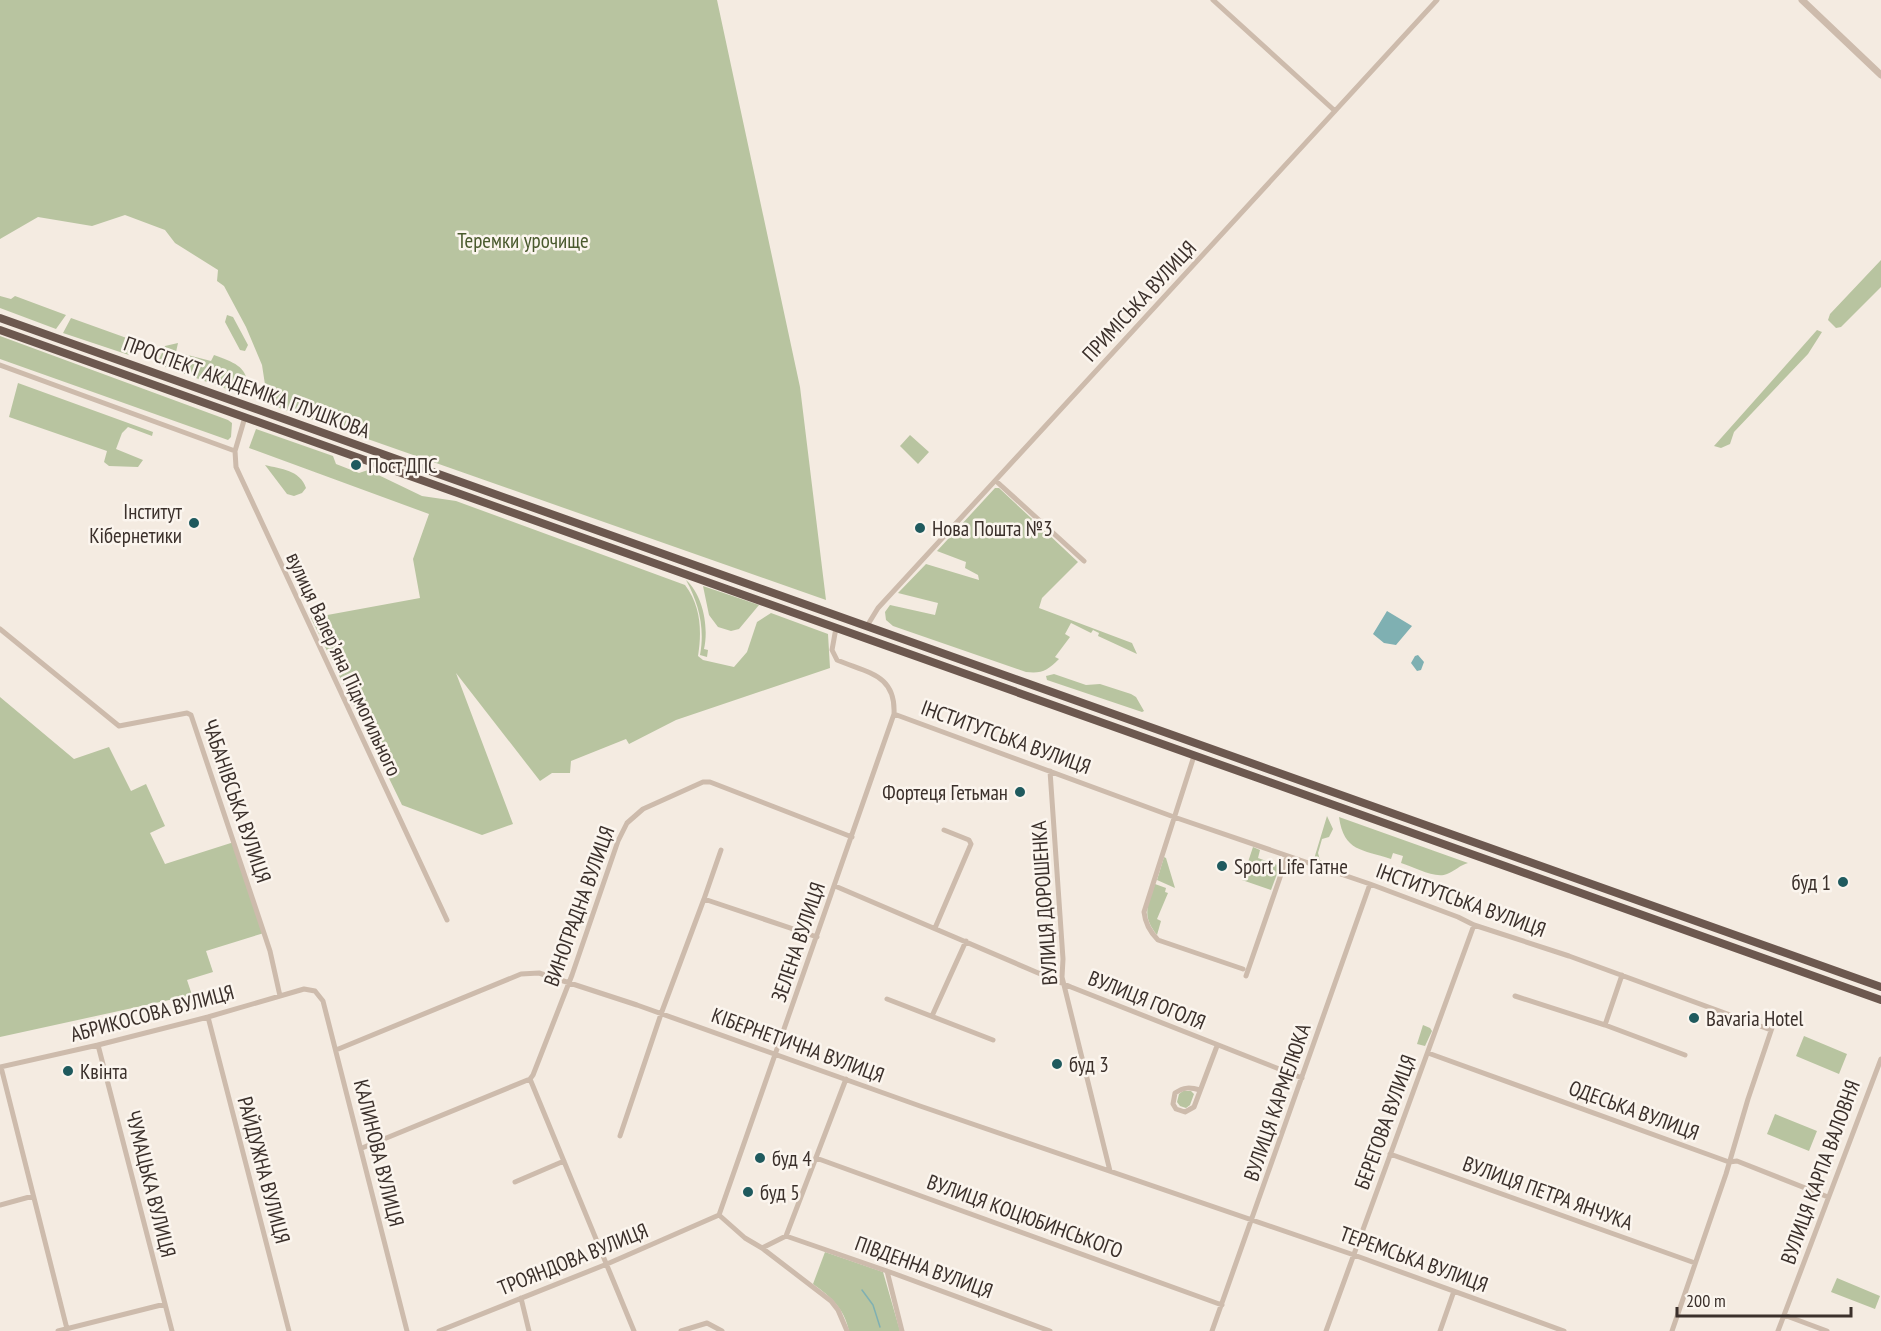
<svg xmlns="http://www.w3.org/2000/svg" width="1881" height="1331" font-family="'PT Sans Narrow',sans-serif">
<rect width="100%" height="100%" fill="#f4ebe1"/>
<!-- green -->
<path fill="#b8c4a0" d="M0,0H717L800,387L826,600L268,404L262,365L246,327L224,286L217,281L218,270L175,243L165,230L125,215L92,226L38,217L0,239Z
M1881,260V287L1841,327L1836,328L1828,320L1830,314Z
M0,296L11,299L15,296L66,315L56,329L0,308Z
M227,315L233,317L248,345L245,351L240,350L225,322Z
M71,318L135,341L129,355L63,333Z
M1817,330L1822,332L1808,354L1734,432L1730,444L1721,448L1714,446Z
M0,336L228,420L232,423L231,437L228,440L0,359Z
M178,343L176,352L211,361L214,355C236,363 252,368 246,396L157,364L165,346Z
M18,383L153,432L152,436L128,427L122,433L116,449L143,460L138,467L109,466L104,462L107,451L9,417Z
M256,429L333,456L336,464L359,473L368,470L422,496L456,501L685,585C701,606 702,631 698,656L703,660L734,667L747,652L757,622L771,613L828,634L830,668L676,720L629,744L626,739L571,761L570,773H552L540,781L456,673L513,824L482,835L402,805L311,618L420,598L413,559L429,514L249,448Z
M910,435L929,452L918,464L900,446Z
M265,465C281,469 300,470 306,488L302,493L294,496L287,494Z
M995,488H999L1078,562L1042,598L1039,608L1132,643L1137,654L1098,636L1099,633L1093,630L1091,633L1071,623L1065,634L1070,637L1055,657L1059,659C1048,670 1042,674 1026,672L893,626L886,620L885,612L890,605L935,615L938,603L898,593L926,564L979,580L978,575L965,568L966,562L937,551Z
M686,580C703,595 709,627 704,649L708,650L707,657L700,655C705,628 699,604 686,580Z
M703,586L759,605L739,629L731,631L718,627L709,615Z
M1054,674L1086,685L1100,684L1131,694L1136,697L1144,711L1142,712L1047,680L1046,676Z
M0,697L74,759L109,747L131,791L146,784L165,826L150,833L165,864L234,842L264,933L206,951L213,972L187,980L192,995L0,1037Z
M1327,816L1333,829L1329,837L1322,839L1318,853L1320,860L1333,867L1314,859Z
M1339,817L1468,863C1460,865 1455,871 1447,874C1435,879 1414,867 1401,863L1403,856L1393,853L1391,859C1362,849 1344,852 1339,817Z
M1253,847L1260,850L1258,858L1280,866L1271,890L1242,880Z
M1164,857L1166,858L1175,888L1157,880Z
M1155,884L1166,888L1165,892L1168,893L1157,919L1161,921L1157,935C1141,915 1148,906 1155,884Z
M1423,1025L1430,1028L1432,1031L1425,1046L1417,1044Z
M1804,1036L1847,1054L1839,1074L1796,1056Z
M1183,1091H1191L1194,1094L1190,1105L1186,1108L1180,1106L1177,1102L1179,1094Z
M1775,1114L1817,1131L1809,1151L1767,1134Z
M825,1252L883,1272L900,1331H849C844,1308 831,1297 813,1284Z
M1837,1278L1880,1296L1875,1309L1831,1292Z"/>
<!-- water -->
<path fill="#7fb0b2" d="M1387,611L1412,626L1396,645L1384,643L1373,634Z
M1418,655L1424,662L1421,670L1417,671L1411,663L1415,656Z"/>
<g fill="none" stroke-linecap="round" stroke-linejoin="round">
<!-- stream -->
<path stroke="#7fb0b2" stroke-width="1.5" d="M862,1290L873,1305L880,1327"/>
<!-- minor -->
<path stroke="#cdbbac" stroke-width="5" d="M1213,0L1335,111
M0,365L235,451
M245,417L235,451L236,467L447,920
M996,481L1084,561
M867,626L878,608L890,595L1437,0
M0,629L119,726L187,713L191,715L270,951L280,996
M894,714L1174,817L1370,884L1458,917L1474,925L1569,956L1771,1030
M1194,756L1144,912C1145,922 1150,932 1158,940L1243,969
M1050,771L1063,959L1062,977L1110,1171
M835,886L1071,987L1302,1078
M704,899L721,850
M935,928L971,844L969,840L944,830
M1246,976L1287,857
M1515,996L1605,1025L1685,1055
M887,999L993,1040
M932,1016L966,941
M208,1017L289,1331
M1605,1025L1622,975
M98,1045L172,1331
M336,1050L521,974L539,973L637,1005L920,1106L1354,1255L1564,1331
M1428,1053L1729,1162L1737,1161L1828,1197
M0,1067L98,1045L208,1017L304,989L315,991L323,1001L407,1331
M1,1067L67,1329
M1200,1090C1190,1087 1184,1087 1175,1093L1173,1104L1176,1109L1185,1112L1194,1107L1217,1046
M620,1136L661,1014L704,899L817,937
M362,1148L530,1079
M1390,1154L1695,1263
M816,1158L1222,1305
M515,1182L564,1161
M0,1205L33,1196
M719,1215L894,714C896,674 867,673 837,660L832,650L836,628
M719,1215L745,1238L762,1248L831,1301L838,1310L847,1331
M786,1236L887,1271L1050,1331
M786,1236L846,1079
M762,1248L786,1236
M887,1271L902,1331
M521,1298L529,1331
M1784,1315L1827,1331
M58,1331L165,1304
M439,1331L607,1264L719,1215
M634,1331L530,1079L533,1075L572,975L618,841L627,823L643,809L703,782H710L852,837
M681,1331L707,1323L722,1331
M1212,1331L1370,884
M1326,1331L1474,925
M1440,1331L1454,1291
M1672,1331L1726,1174L1748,1099L1775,1019
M1778,1331L1881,1059"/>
<!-- tertiary -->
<path stroke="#cdbbac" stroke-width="7" d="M1802,0L1881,75"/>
<!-- trunk -->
<path stroke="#6c584f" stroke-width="8" d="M0,318L1881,987
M0,330L1881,1000"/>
</g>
<!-- markers -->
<g fill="#1f5a5e" stroke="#fbf5ee" stroke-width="2">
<circle cx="356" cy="465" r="6"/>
<circle cx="194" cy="523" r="6"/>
<circle cx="920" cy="528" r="6"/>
<circle cx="1020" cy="792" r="6"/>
<circle cx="1222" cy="866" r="6"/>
<circle cx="1843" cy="882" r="6"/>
<circle cx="1694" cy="1018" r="6"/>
<circle cx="1057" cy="1064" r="6"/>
<circle cx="68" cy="1071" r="6"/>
<circle cx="760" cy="1158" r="6"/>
<circle cx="748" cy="1192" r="6"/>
</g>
<g text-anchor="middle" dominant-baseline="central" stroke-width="5" stroke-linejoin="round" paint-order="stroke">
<!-- park labels -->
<g font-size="21" fill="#4a5a2e" stroke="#fbf5ee">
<text x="523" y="240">Теремки урочище</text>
</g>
<!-- street labels -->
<g font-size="21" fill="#3b302b" stroke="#fbf5ee">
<text transform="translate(1139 301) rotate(-47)">ПРИМІСЬКА ВУЛИЦЯ</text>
<text transform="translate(247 387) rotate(20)">ПРОСПЕКТ АКАДЕМІКА ГЛУШКОВА</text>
<text transform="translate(344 664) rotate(65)">вулиця Валерʼяна Підмогильного</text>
<text transform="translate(1006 737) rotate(20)">ІНСТИТУТСЬКА ВУЛИЦЯ</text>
<text transform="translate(237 801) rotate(71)">ЧАБАНІВСЬКА ВУЛИЦЯ</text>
<text transform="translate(1461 900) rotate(20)">ІНСТИТУТСЬКА ВУЛИЦЯ</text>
<text transform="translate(1044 903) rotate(-94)">ВУЛИЦЯ ДОРОШЕНКА</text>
<text transform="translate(579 906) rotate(-70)">ВИНОГРАДНА ВУЛИЦЯ</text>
<text transform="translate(798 942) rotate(-71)">ЗЕЛЕНА ВУЛИЦЯ</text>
<text transform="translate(1147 1000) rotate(22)">ВУЛИЦЯ ГОГОЛЯ</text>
<text transform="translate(152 1013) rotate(-15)">АБРИКОСОВА ВУЛИЦЯ</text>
<text transform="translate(798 1045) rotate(20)">КІБЕРНЕТИЧНА ВУЛИЦЯ</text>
<text transform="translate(1277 1102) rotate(-71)">ВУЛИЦЯ КАРМЕЛЮКА</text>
<text transform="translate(1634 1110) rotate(20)">ОДЕСЬКА ВУЛИЦЯ</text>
<text transform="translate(1385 1122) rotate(-70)">БЕРЕГОВА ВУЛИЦЯ</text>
<text transform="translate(379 1153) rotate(76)">КАЛИНОВА ВУЛИЦЯ</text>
<text transform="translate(264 1170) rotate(75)">РАЙДУЖНА ВУЛИЦЯ</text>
<text transform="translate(1820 1172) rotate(-70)">ВУЛИЦЯ КАРПА ВАЛОВНЯ</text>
<text transform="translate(151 1184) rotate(76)">ЧУМАЦЬКА ВУЛИЦЯ</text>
<text transform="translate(1548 1193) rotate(20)">ВУЛИЦЯ ПЕТРА ЯНЧУКА</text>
<text transform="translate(1025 1216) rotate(20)">ВУЛИЦЯ КОЦЮБИНСЬКОГО</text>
<text transform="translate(573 1259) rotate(-22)">ТРОЯНДОВА ВУЛИЦЯ</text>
<text transform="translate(1414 1259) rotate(20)">ТЕРЕМСЬКА ВУЛИЦЯ</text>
<text transform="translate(924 1267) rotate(20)">ПІВДЕННА ВУЛИЦЯ</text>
</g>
<!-- poi labels -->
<g font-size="21" fill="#3b302b" stroke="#fbf5ee" text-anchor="start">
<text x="368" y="465">Пост ДПС</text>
<text x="182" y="511" text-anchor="end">Інститут<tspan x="182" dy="24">Кібернетики</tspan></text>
<text x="932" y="528">Нова Пошта №3</text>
<text x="1008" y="792" text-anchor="end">Фортеця Гетьман</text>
<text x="1234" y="866">Sport Life Гатне</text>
<text x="1831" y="882" text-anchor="end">буд 1</text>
<text x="1706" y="1018">Bavaria Hotel</text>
<text x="1069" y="1064">буд 3</text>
<text x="80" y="1071">Квінта</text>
<text x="772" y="1158">буд 4</text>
<text x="760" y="1192">буд 5</text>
</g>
</g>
<!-- scale -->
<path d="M1677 1307v9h174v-9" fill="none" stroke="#3b302b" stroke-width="3"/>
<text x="1686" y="1307" font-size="18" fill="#3b302b" stroke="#fbf5ee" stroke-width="4.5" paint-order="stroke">200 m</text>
</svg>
